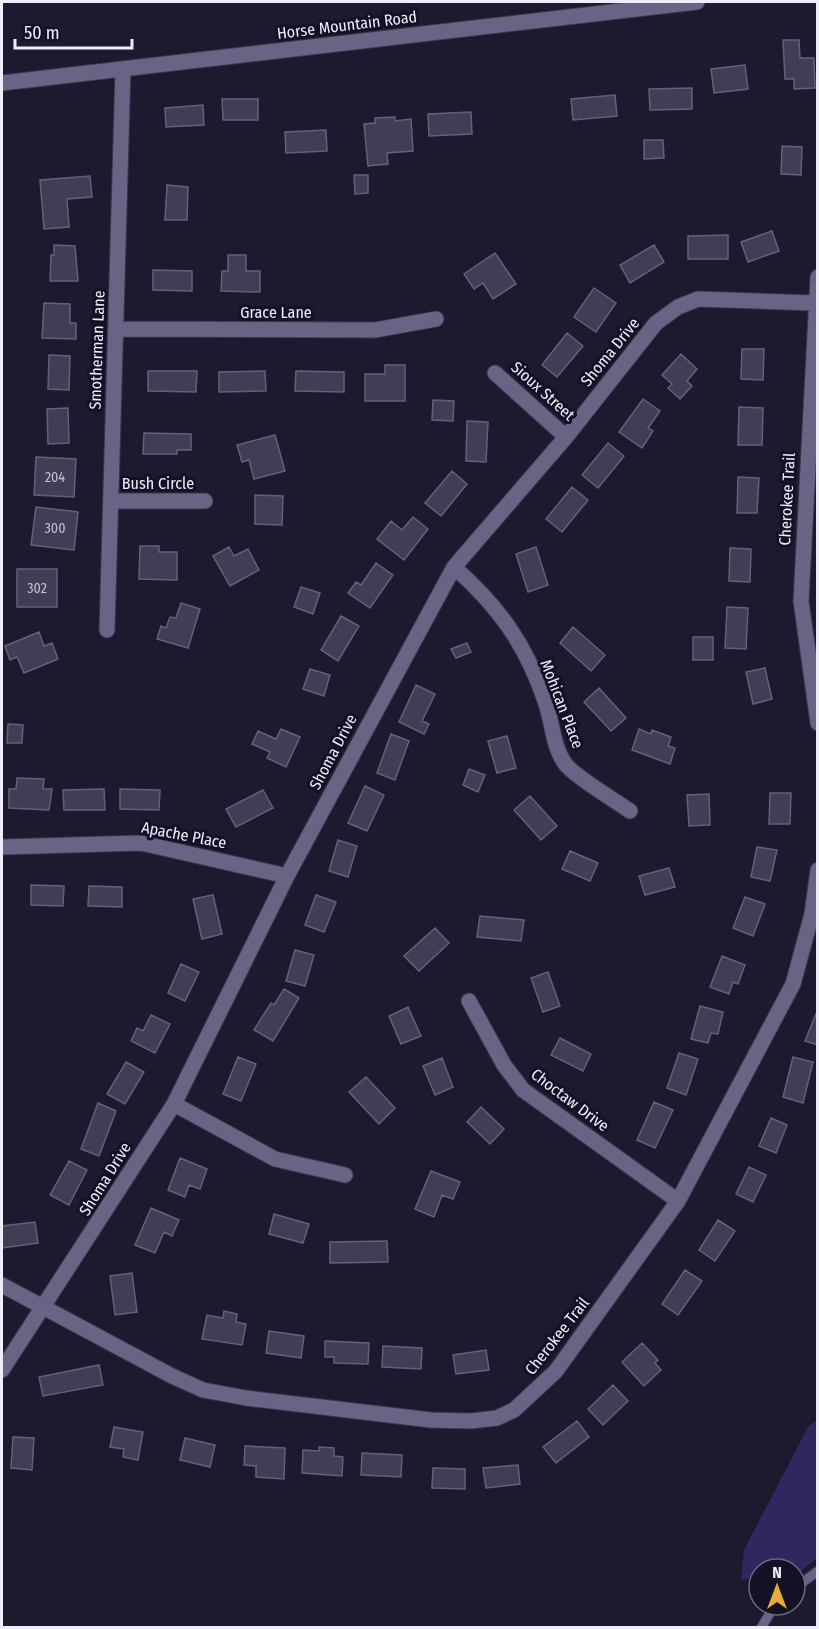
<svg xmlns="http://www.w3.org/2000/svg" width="819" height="1629" font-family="'Fira Sans Condensed',sans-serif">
<rect width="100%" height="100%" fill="#1c1a2e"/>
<!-- green -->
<path fill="#322661" d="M817,1420V1558L798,1573H795V1569H759V1578L741,1580L744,1550L808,1427Z"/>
<!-- building -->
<path fill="#403e54" stroke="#636179" stroke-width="1.5" d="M783,40H799L800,58H814L815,88L794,89V79H785Z
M745,65L748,89L714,93L711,69Z
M692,88V109L650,110L649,89Z
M615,95L617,116L573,120L571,99Z
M222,99H258V120H223Z
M203,105L204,125L166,127L165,108Z
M471,112L472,134L429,136L428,114Z
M395,117V121L411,119L413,151L387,153L388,164L368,166L364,124L375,123V118Z
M326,130L327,151L286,153L285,132Z
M644,140H663L664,158L644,159Z
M782,146L802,147L801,175L781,174Z
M354,175H368V193L355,194Z
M90,176L92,197L67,199L69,227L44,229L40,180Z
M167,185L188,187L187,220H165Z
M772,231L779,251L748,262L741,242Z
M728,235V259H688V236Z
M54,245L75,246L78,281H50L51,255H54Z
M654,245L664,262L630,283L620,265Z
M495,253L516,284L493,299L483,283L474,289L464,274Z
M228,255H246V271H260V292L221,291L222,271H228Z
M153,270L192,271V291L153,290Z
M594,288L616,303L596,332L574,317Z
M44,303L70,304V323H76V339L42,338Z
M567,333L583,346L557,377L542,365Z
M742,349H764L763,380L741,379Z
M681,354L697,369L687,381L692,386L680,399L668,388L672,384L662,375Z
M49,355L70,356L69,390L48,389Z
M385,365H405V401H365V374H385Z
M148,371H197L196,392L148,391Z
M265,371L266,391L219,392V372Z
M296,371L344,372V392L295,391Z
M643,399L660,411L648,428L653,431L642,448L619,432Z
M433,400L454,401L453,421L432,420Z
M739,407L763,408L762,445H738Z
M68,408L69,443L48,444L47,409Z
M467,421L488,422L486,462L466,461Z
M144,433L191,434V450H177V454H143Z
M275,435L285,471L254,479L249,460L242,462L237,445Z
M608,443L624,456L598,488L582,475Z
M36,457L76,459L74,497L34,495Z
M452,471L467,484L441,516L425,503Z
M738,477L759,478L757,513H737Z
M572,487L588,500L562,532L546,519Z
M255,495L283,496L282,525L255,524Z
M36,507L78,512L74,550L31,545Z
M413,517L428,529L404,560L377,539L391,521L402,530Z
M140,546H159V552H177V580L139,579Z
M229,547L234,556L248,549L259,570L230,586L213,556Z
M536,547L548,585L528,592L516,554Z
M730,548L751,549L750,582L729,581Z
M376,563L393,575L370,608L348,593L356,582L361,585Z
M17,569H57V607H17Z
M301,587L320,593L313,614L294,607Z
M181,603L200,609L188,648L157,639L161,626L166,628L170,617L176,618Z
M727,607L748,608L746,649L725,648Z
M341,616L359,626L338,661L321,650Z
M573,627L605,655L591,671L560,643Z
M39,632L44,646L52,643L58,659L24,673L17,657L10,660L5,646Z
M693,637H713V660H693Z
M467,643L471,652L456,658L451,649Z
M765,668L772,699L753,704L746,672Z
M310,669L330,675L324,696L303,689Z
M416,685L435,694L422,721L429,724L424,734L399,722Z
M599,688L626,718L611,731L584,702Z
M8,724L23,725L22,743H7Z
M281,729L300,737L286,767L267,758L270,752L252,744L258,731L276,739Z
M639,729L651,734L652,730L671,737L668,746L675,748L670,764L632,750Z
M391,734L409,741L395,780L377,773Z
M507,736L516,768L497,773L488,741Z
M469,769L485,775L478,792L463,785Z
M17,778L44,779L43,789H52L49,810L9,808V789H16Z
M365,786L384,795L367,831L348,823Z
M104,789L105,810H64L63,790Z
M120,789L160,790L159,810L120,809Z
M263,790L273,808L236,827L226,809Z
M770,793H791L790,824H769Z
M709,794L710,825L689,826L687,795Z
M530,796L557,826L541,840L514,810Z
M338,840L357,846L348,877L329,871Z
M757,847L777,850L770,881L751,877Z
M570,851L598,863L590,881L562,869Z
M669,868L675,887L645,895L639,876Z
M31,885L64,886L63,906L31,905Z
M89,886L122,887V907L88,906Z
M213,895L222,934L202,939L193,899Z
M316,895L336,902L324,932L305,925Z
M745,897L765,904L753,936L733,928Z
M480,916L524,920L521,941L477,937Z
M435,928L449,943L419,971L404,956Z
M295,950L314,955L305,986L286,981Z
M722,956L745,965L738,984L733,982L729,994L710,987Z
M181,964L199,972L185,1001L168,993Z
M548,972L560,1006L543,1012L531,978Z
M284,989L299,998L273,1041L254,1030L271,1003L274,1005Z
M700,1006L723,1012L718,1034L711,1033L708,1043L691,1039Z
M408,1007L421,1036L401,1044L389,1016Z
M818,1009V1045L805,1041Z
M151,1015L170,1024L155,1053L131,1041L137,1028L143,1031Z
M560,1038L591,1054L583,1071L551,1055Z
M679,1053L698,1059L686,1095L667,1088Z
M238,1057L256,1064L241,1101L223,1094Z
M793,1057L813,1062L803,1103L783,1097Z
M442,1058L453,1087L435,1095L423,1066Z
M126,1062L144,1072L125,1104L107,1094Z
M366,1077L395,1108L379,1124L349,1092Z
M654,1102L673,1110L655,1148L637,1140Z
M98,1103L116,1111L99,1156L81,1149Z
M481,1107L504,1129L490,1144L467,1122Z
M771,1118L787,1125L776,1153L759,1146Z
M180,1158L207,1169L200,1189L189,1185L185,1197L168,1190Z
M69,1161L87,1170L69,1205L50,1195Z
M749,1167L766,1175L753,1202L736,1194Z
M431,1171L460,1182L453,1199L442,1195L434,1217L415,1209Z
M151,1208L179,1220L172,1236L164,1232L155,1253L135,1245Z
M274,1214L309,1224L303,1243L269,1234Z
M718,1220L735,1231L715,1261L699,1250Z
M35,1222L38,1243L2,1248V1226Z
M387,1241L388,1262L330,1263V1242Z
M685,1270L702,1281L678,1315L662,1304Z
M132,1273L137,1312L115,1315L110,1276Z
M224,1311L237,1314L236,1322L246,1324L242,1345L202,1339L207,1315L223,1318Z
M269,1331L304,1336L301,1358L266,1353Z
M325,1341L369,1343L368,1364L334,1363V1357H325Z
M642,1343L658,1360L655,1363L661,1370L644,1386L622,1362Z
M383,1346L422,1348L421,1369L382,1367Z
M486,1350L489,1370L456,1374L453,1355Z
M99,1365L103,1385L43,1396L39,1377Z
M613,1385L628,1401L603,1425L588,1409Z
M577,1421L589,1437L556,1463L543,1447Z
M114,1427L143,1432L138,1460L123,1457L124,1449L110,1447Z
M13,1437L34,1438L32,1470L11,1468Z
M185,1438L215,1445L210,1467L180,1460Z
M245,1446L285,1448L284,1479L256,1477V1466L244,1465Z
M319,1447L334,1448V1456L343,1457L342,1476L302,1473L303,1450L319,1451Z
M362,1453L402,1455L401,1477L361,1475Z
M518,1465L520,1484L486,1488L483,1468Z
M433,1468L465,1469V1489L432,1488Z"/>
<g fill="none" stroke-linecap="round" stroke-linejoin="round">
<!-- service casing -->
<g stroke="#39384b" stroke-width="11">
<path id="service" d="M795,1588L818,1571
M761,1628L775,1605"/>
</g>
<!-- minor casing -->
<g stroke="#39384b" stroke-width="17">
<path id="minor" d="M818,277L801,601L818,723
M116,329L375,330L436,319
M495,373L566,437
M111,501H205
M454,567C498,606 526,644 545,701C553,722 552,748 567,766C580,780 613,799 630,811
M107,630L123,70
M2,847L141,843L287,876
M469,1001L504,1065L523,1090L678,1201
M174,1104L275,1159L345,1175
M2,1285L172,1376L203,1390L246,1398L431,1420L471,1421L497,1418L514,1410L556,1371L678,1201L793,984L812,914L818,870
M2,1370L174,1104L287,876L454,567L566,437L656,323L678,307L698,299L814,303"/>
</g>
<!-- tertiary casing -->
<g stroke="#39384b" stroke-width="17">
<path id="tertiary" d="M2,83L697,2"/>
</g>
<!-- service -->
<use href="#service" stroke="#676485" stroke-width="9"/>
<!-- minor -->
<use href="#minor" stroke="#676485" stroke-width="15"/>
<!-- tertiary -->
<use href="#tertiary" stroke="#676485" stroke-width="15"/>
</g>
<g text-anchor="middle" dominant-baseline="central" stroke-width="6" stroke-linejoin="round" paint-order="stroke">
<!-- number labels -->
<g font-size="14" fill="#c2c1d1">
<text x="55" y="477">204</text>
<text x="55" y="528">300</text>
<text x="37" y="588">302</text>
</g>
<!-- street labels -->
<g font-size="16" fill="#eeedfb" stroke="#131124">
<text transform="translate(347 25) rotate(-7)">Horse Mountain Road</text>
<text x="276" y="312">Grace Lane</text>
<text transform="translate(97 350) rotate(-88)">Smotherman Lane</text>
<text transform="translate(610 352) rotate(-51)">Shoma Drive</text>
<text transform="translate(543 391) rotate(42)">Sioux Street</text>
<text x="158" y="483">Bush Circle</text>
<text transform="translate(787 499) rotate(-87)">Cherokee Trail</text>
<text transform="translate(562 704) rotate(69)">Mohican Place</text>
<text transform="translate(333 752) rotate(-62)">Shoma Drive</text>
<text transform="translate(184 835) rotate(11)">Apache Place</text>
<text transform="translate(570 1100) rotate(37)">Choctaw Drive</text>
<text transform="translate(105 1179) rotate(-58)">Shoma Drive</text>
<text transform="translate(557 1336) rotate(-52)">Cherokee Trail</text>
</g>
</g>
<!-- border -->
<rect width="819" height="1629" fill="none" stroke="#eeedfb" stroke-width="6"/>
<!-- north arrow -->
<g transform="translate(777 1587)"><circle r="28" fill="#131124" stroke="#6b697a" stroke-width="1.5"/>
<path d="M0-4.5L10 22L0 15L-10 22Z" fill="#e9ab38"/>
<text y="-9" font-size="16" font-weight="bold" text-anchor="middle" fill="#eeedfb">N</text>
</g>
<!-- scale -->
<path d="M15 39v9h117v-9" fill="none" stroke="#eeedfb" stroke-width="3"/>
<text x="24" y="39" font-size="18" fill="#eeedfb" stroke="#131124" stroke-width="4.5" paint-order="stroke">50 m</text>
</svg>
